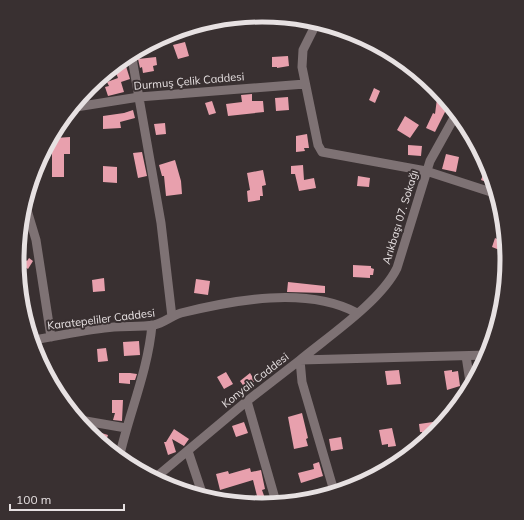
<svg xmlns="http://www.w3.org/2000/svg" width="524" height="520" font-family="Mulish,sans-serif">
<rect width="100%" height="100%" fill="#393031"/>
<!-- building -->
<path fill="#e8a0ad" d="M185,42L189,56L178,59L173,45Z
M288,56L289,66L277,68V67H272V57Z
M156,57L157,65L153,66L154,71L143,73L142,67L140,68L138,59Z
M125,63L130,79L121,82L124,92L108,96L105,87L109,86L107,82L118,78L116,73L119,72L118,67Z
M374,88L380,91L375,103L369,100Z
M438,91L448,106L435,132L426,128L433,113L435,114Z
M252,94V101H263L264,112L228,116L226,104L242,102L241,95Z
M288,97L289,110L276,111L275,98Z
M212,101L216,113L209,115L205,103Z
M133,110L135,118L120,122L121,128L103,129V116L124,113Z
M405,116L419,125L410,138L397,130Z
M165,123L166,134L156,135L154,124Z
M307,134L309,148H304L305,151L296,152V136Z
M70,137V154H64V177H52V142L55,138Z
M408,145L422,146L421,156L408,155Z
M142,152L147,176L138,178L133,153Z
M446,154L459,157L456,172L442,169Z
M175,160L181,181L182,194L166,196L164,176H162L159,165Z
M303,165L304,180L314,178L316,188L299,191L295,174H291V166Z
M103,166L117,167V183L103,182Z
M485,169L489,171L492,184L481,180Z
M263,170L266,185L262,186L263,196H260V200L248,202L247,191L250,190L247,173Z
M358,176L370,178L369,187L357,186Z
M501,232L504,244L502,251L492,247L495,238L499,240Z
M18,255L27,261L29,258L33,261L28,269L17,261Z
M353,265L371,266V268L374,269L373,275H370V278L353,277Z
M104,278L105,291L93,292L92,280Z
M196,279L210,281L208,295L194,293Z
M288,282L325,286V293L287,292Z
M139,341L140,355L124,356L123,342Z
M106,348L108,361L98,362L97,349Z
M399,370L401,384L387,385L385,371Z
M452,370V372L458,371L460,386L447,390L444,371Z
M226,372L233,384L224,389L217,377Z
M119,373H130L137,374L135,380H130V384L119,383Z
M250,373L255,381L245,388L240,381Z
M112,400H123L122,421L113,420L115,413H112Z
M302,413L308,438L306,439L308,446L294,449L288,417Z
M244,422L248,433L236,437L232,426Z
M433,422L435,434L423,436L422,432H420L419,424Z
M85,428L108,435L105,444L89,433Z
M392,428L396,446L388,447V444L382,445L379,430Z
M174,429L189,439L184,446L172,439L176,452L168,455L164,442H166Z
M341,437L343,449L331,451L329,439Z
M319,462L323,476L301,483L298,473L314,469L313,464Z
M250,468L251,472L261,470L265,489L262,490L267,504H259L253,480L220,490L216,474L228,471L229,474Z"/>
<g fill="none" stroke-linecap="round" stroke-linejoin="round">
<!-- path -->
<path stroke="#706869" stroke-width="1.5" stroke-dasharray="2 3" stroke-linecap="butt" d="M388,462H392"/>
<!-- minor -->
<path stroke="#7e7274" stroke-width="9" d="M315,26L303,50L302,67L318,145L322,152L426,171L494,193
M132,58L161,223L172,317
M76,107L139,97L305,84
M27,210L36,240L51,337
M33,340C60,336 87,329 114,327C127,326 141,327 154,325C164,323 171,316 181,313C234,300 307,286 357,313
M466,356L470,382
M247,401L276,502
M80,420L126,428
M188,451L202,493
M120,454C130,411 148,370 152,325
M155,478L247,401L300,360L488,355
M334,491L302,382L300,360C329,336 381,301 397,268L430,161L455,116"/>
</g>
<g text-anchor="middle" dominant-baseline="central" stroke-width="4" stroke-linejoin="round" paint-order="stroke">
<!-- street labels -->
<g font-size="11" fill="#e7e1e2" stroke="#393031">
<text transform="translate(189 81) rotate(-5)">Durmuş Çelik Caddesi</text>
<text transform="translate(400 217) rotate(-73)">Arıkbaşı 07. Sokağı</text>
<text transform="translate(101 319) rotate(-7)">Karatepeliler Caddesi</text>
<text transform="translate(255 380) rotate(-38)">Konyalı Caddesi</text>
</g>
</g>
<!-- crop -->
<path d="M0 0H524V520H0ZM24 260a238 238 0 1 1 476 0a238 238 0 1 1-476 0Z" fill="#393031" fill-rule="evenodd"/>
<path fill="none" stroke="#e7e1e2" stroke-width="5" d="M24 260a238 238 0 1 1 476 0a238 238 0 1 1-476 0Z"/>
<!-- scale -->
<path d="M10 504v6h114v-6" fill="none" stroke="#e7e1e2" stroke-width="2"/>
<text x="16" y="504" font-size="12" fill="#e7e1e2" stroke="#393031" stroke-width="3" paint-order="stroke">100 m</text>
</svg>
